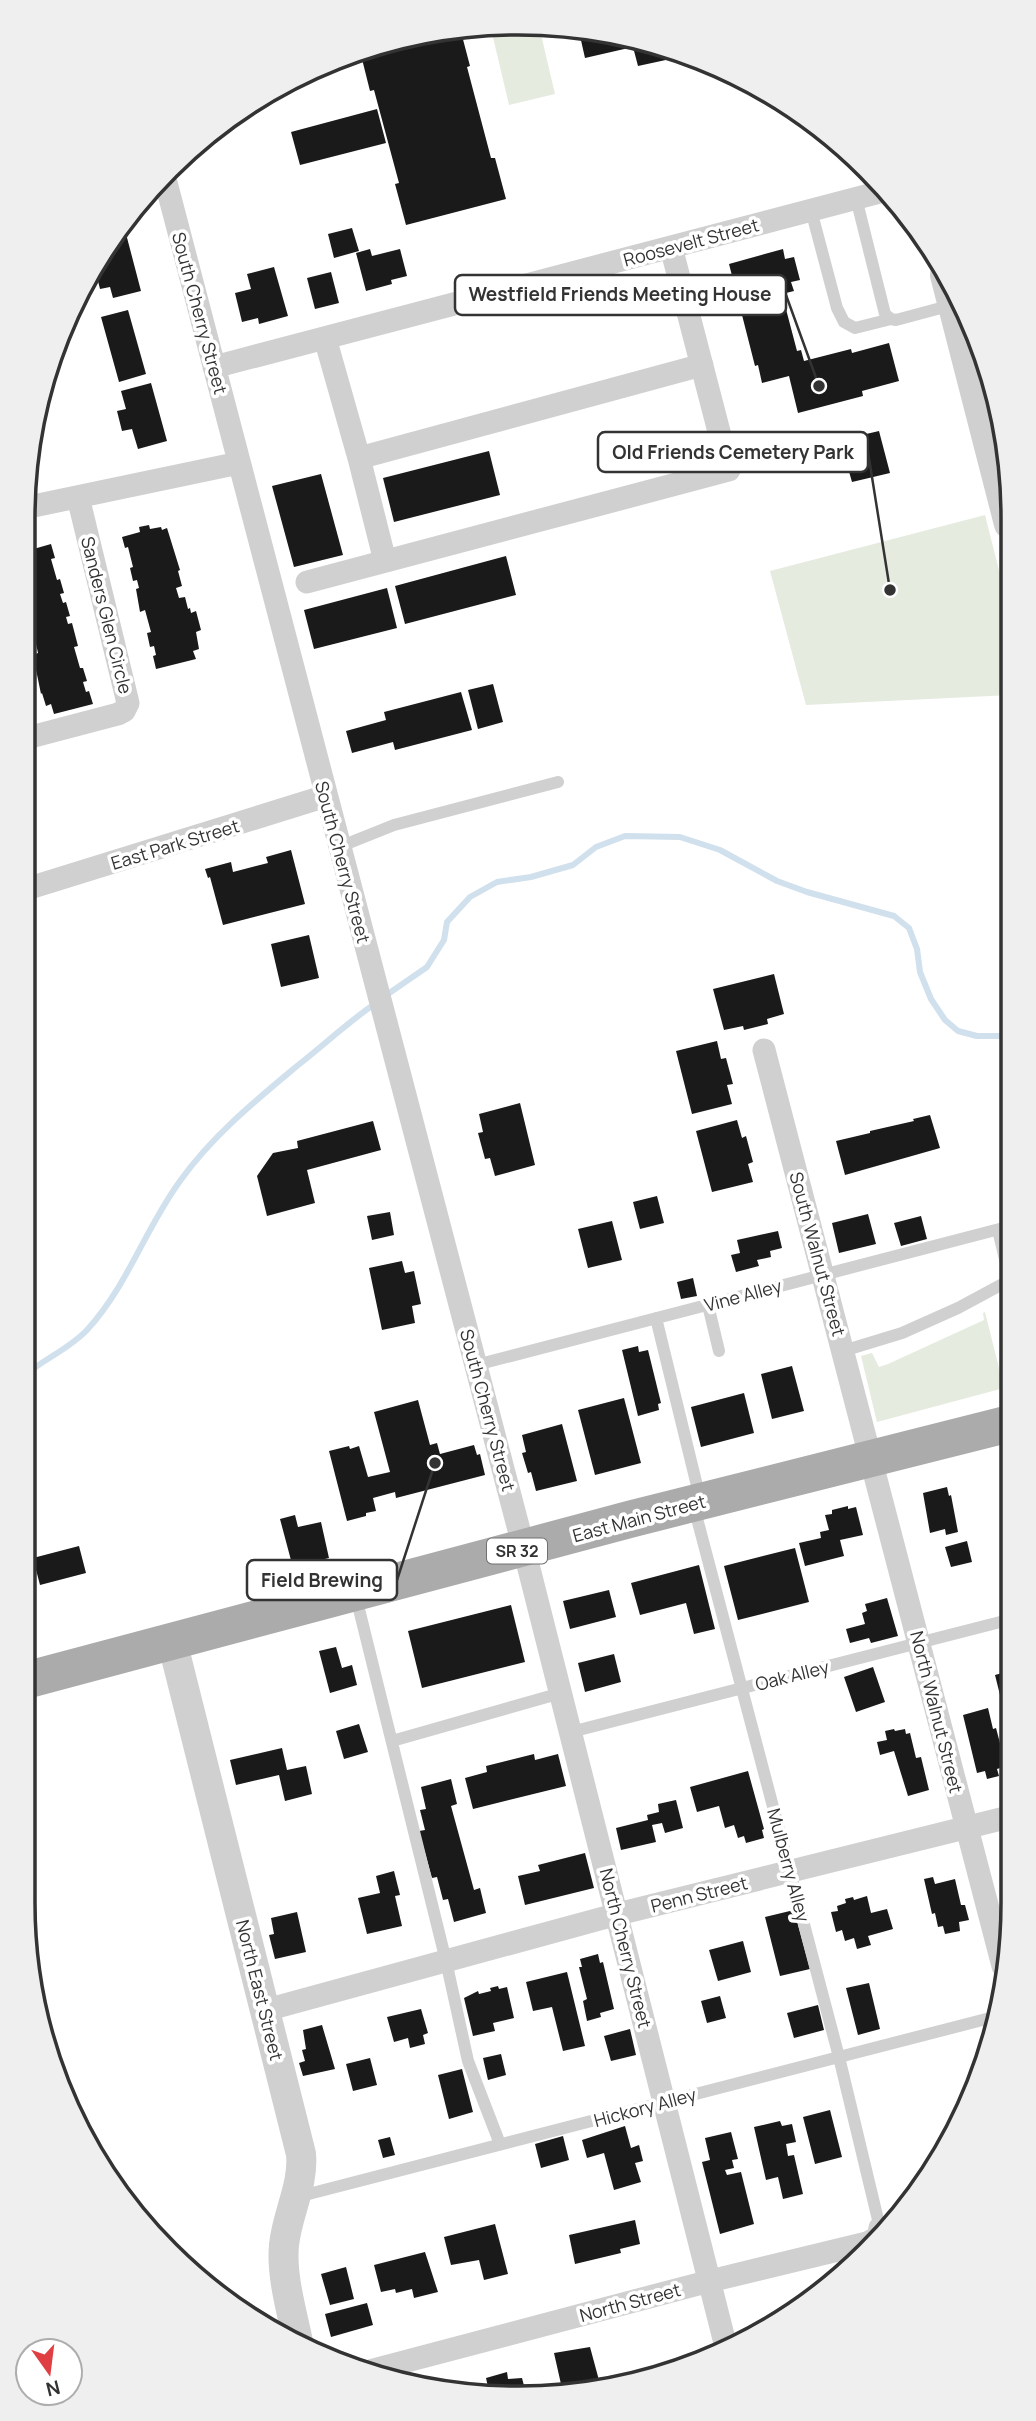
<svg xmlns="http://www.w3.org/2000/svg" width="1036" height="2421" font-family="Manrope,sans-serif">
<rect width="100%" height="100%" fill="#fff"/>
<!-- green -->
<path fill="#e5ebdf" d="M526,25L539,26L555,94L509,105L492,33Z
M985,515L1009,610L1010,695L806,705L770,571Z
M985,1312L1004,1388L877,1422L861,1356L872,1353L879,1367L888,1364L984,1320L983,1313Z"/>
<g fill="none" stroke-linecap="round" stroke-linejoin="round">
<!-- stream -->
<path stroke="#d0e0ed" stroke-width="6" d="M385,996L427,967L444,940L447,922L470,897L497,882L531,877L573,865L596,847L625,836L680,837L720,850L777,881L807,892L894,916L909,928L917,949L920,972L931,999L945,1020L958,1031L977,1036H1011
M23,1377C43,1359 68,1350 87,1330C128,1285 145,1229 180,1181C212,1136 255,1101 297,1066C324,1045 348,1022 376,1003"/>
</g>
<!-- building -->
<path fill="#1a1a1a" d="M578,27L678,49L683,52L674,54L675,58L638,66L633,47L585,58Z
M460,28L470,66L467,67L491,158H495L506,199L406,225L395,184L399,183L374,90L370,91L360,51L396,39Z
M377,109L386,143L300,165L291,132Z
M352,228L359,251L334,258L328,234Z
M125,230L141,291L113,298L110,287L100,289L95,269L89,271L116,233Z
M370,249L372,256L400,249L407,276L391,280L392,284L366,291L356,253Z
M783,249L785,259L794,257L800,280L791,282L794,291L782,294L797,351L801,350L804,361L851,349L852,353L889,343L899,381L862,391L863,396L798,413L789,376L762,383L758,365L755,366L729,264Z
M274,267L288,316L259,324L258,318L242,322L235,293L251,289L247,274Z
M331,272L339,303L315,309L307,278Z
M128,310L146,374L119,382L101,317Z
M151,383L167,441L138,449L132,429L122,431L117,411L126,409L121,391Z
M879,431L890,473L852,482L846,461L817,469L811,447Z
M489,451L500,495L394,522L383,478Z
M321,474L343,555L294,567L272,486Z
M149,525L150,529L161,527L162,530L167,528L180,570L178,571L182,586L176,588L179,598L185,597L188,609L190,608L191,613L196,611L201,630L196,632L199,649L193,651L196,659L156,669L153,656L156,655L154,646L150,647L147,633L151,632L145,610L140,612L136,589L139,588L137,580L133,581L130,568L133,567L128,547L125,548L122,537L140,532L139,527Z
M51,544L55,558L51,559L57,580L60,579L64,593L60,594L63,603L66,602L70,616L66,617L68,624L72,623L78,646L74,647L80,668H83L87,681L83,682L86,692L89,691L93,704L54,714L51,704L46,706L42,693L41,694L33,655L38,653L36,644L28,646L23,627L30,625L28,616L23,617V552Z
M506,556L516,595L405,624L395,586Z
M387,588L397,628L314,649L304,610Z
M493,684L503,722L478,729L468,690Z
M461,692L472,730L395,750L393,742L352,753L346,731L386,720L384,712Z
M291,850L305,904L223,925L210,877L208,878L205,869L231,862L233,872L268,863L266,857Z
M309,935L319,978L281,987L271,944Z
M774,974L784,1014L767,1019L768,1024L744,1030L743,1026L724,1030L713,989Z
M717,1041L721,1059L726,1058L733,1084L727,1085L732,1104L692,1114L676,1051Z
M1011,1070V1110H1010L1001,1073Z
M520,1103L535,1165L495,1176L490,1158L485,1159L478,1133L483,1132L479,1114Z
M930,1115L940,1148L845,1175L836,1141L870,1133V1131L914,1121L913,1119Z
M737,1120L742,1138L746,1136L753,1162L748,1164L753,1182L712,1192L696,1131Z
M373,1121L381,1150L307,1170L315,1203L267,1216L257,1176L273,1153L298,1148L297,1141Z
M657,1196L664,1223L640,1229L633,1202Z
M390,1212L394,1235L372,1240L367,1216Z
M868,1214L876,1244L839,1253L832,1223Z
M921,1216L927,1239L901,1246L894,1223Z
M612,1221L622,1260L588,1268L578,1229Z
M778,1231L782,1248L770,1251L771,1257L757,1260L759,1266L736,1272L731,1255L740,1253L737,1240Z
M402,1261L405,1273L414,1271L421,1304L412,1306L415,1323L382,1330L369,1268Z
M693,1278L697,1296L681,1299L677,1282Z
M638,1346L639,1352L648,1350L661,1403L658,1404L659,1410L638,1416L622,1350Z
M792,1366L804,1411L772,1419L761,1374Z
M744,1393L754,1433L701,1447L691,1407Z
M624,1398L641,1463L595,1475L578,1410Z
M418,1400L430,1445L437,1443L440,1454L474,1445L477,1455L480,1454L485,1475L396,1498L395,1492L373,1498L376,1511L366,1513V1516L347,1521L329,1451L349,1446L350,1449L359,1446L368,1477L390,1472L374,1412Z
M562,1424L577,1481L536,1491L531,1472L528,1473L522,1453L526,1452L522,1435Z
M947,1487L949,1496L951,1495L958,1532L946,1535L945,1529L930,1533L923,1493Z
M848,1506V1509L856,1507L863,1535L840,1540L844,1556L805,1566L799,1543L821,1538L820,1532L829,1530L825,1515L832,1514V1510Z
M295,1515L298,1527L321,1522L329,1558L300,1565L299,1563L292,1564L280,1519Z
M967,1541L972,1562L951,1567L945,1547Z
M79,1546L86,1573L40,1585L33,1558Z
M795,1548L809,1602L738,1620L724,1566Z
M699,1565L715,1629L694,1634L686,1603L640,1615L631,1583Z
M609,1590L616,1617L570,1629L563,1601Z
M887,1598L898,1636L871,1643L869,1638L850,1643L846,1629L865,1624L862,1613L867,1611L865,1604Z
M511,1605L525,1662L422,1688L408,1631Z
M336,1647L342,1668L352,1665L357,1685L330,1693L319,1651Z
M614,1654L621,1682L585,1692L578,1663Z
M873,1667L885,1702L856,1712L844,1677Z
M1013,1670V1696L1001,1699L995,1675Z
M988,1708L993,1729L996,1728L1006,1766L997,1769L999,1776L987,1779L985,1771L977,1773L963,1715Z
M359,1724L368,1752L344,1759L336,1731Z
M894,1729L895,1731L905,1729L906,1734L910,1733L916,1758L921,1757L929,1790L908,1796L894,1751L880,1755L877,1742L887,1740L885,1731Z
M282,1748L287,1770L306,1766L312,1794L285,1801L279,1775L236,1785L230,1760Z
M534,1754L535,1760L558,1754L566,1786L473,1809L465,1778L487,1772L486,1766Z
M748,1771L764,1829L762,1830L764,1838L746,1843L744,1836L738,1838L734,1825L725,1828L719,1806L697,1812L690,1787Z
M451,1779L457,1804L451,1806L474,1890L480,1888L486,1913L454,1922L448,1899L443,1900L437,1877L432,1878L419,1831L425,1830L420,1810L426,1809L421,1787Z
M676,1800L683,1828L665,1833L662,1823L652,1825L656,1842L621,1850L616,1828L648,1820L647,1815L659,1812L658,1804Z
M585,1853L594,1888L525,1905L518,1876L540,1871L538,1865Z
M394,1871L400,1895L395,1896L402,1926L367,1934L358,1898L380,1893L376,1876Z
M933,1877L935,1884L955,1879L961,1905H965L969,1920L959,1922L960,1931L945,1934L943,1926L938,1927L935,1913L932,1914L924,1879Z
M867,1896L871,1913L887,1909L893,1929L868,1936L871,1945L857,1949L854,1938L845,1941L842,1930L836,1932L831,1912L838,1911L837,1906L846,1903L845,1899L853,1897L854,1900Z
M794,1910L810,1969L780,1976L765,1917Z
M297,1912L306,1952L275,1959L269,1935L274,1934L271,1918Z
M743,1941L751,1972L718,1981L709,1950Z
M598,1954L600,1963L603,1962L614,2009L600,2013L601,2017L587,2021L583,2001L587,1999L579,1967H582L580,1959Z
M567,1972L585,2046L563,2051L552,2007L533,2011L526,1982Z
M869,1983L880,2029L858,2035L846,1988Z
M498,1986L499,1989L507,1987L514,2018L493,2023L495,2031L473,2036L464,1998L478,1991L479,1994L491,1991L490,1988Z
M720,1996L726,2018L707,2023L701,2001Z
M818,2005L824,2030L794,2038L787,2013Z
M421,2009L428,2033L423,2035L425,2044L410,2048L408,2038L394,2042L387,2017Z
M322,2025L335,2069L303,2076L299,2063L305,2061L302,2050L306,2049L303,2030Z
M630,2029L636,2055L611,2061L604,2036Z
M501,2054L506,2075L488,2080L483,2058Z
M370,2058L377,2085L353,2091L346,2064Z
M462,2069L473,2112L449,2119L438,2075Z
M830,2110L842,2157L815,2164L803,2117Z
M780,2121L782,2126L792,2124L796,2142L786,2144L788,2156L794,2155L803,2194L783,2199L778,2177L766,2180L754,2127Z
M625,2126L631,2148L639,2145L643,2161L635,2163L641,2182L614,2190L604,2153L587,2158L582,2140Z
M731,2132L738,2159L732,2160L734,2168L725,2170L727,2175L741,2172L754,2224L720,2234L702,2162L710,2160L705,2138Z
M563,2136L569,2160L541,2168L535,2144Z
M390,2137L395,2155L383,2158L378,2140Z
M635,2220L640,2244L620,2249L621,2253L575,2264L569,2235Z
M495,2224L508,2274L484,2280L479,2260L451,2265L444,2237Z
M425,2252L438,2292L414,2298L412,2289L396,2293L395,2289L381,2292L374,2265Z
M346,2267L354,2299L330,2305L321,2274Z
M367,2303L373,2325L331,2337L325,2314Z
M590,2347L600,2384L563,2393L554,2353Z
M507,2372L508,2379L522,2378L527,2397L490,2396L486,2378Z"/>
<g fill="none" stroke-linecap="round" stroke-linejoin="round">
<!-- service -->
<path stroke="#d0d0d0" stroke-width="12" d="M856,198L885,314L891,319
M811,210L837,308L844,322L855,328L891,319L896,320L952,305
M339,847L394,825L558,782
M998,1230L1011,1284
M708,1305L719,1351
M656,1318L700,1498
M843,1351L902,1333L958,1308L1010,1280
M476,1365L1011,1226
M694,1507L839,2057L880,2228
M356,1597L446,1961L468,2061L500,2144
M571,1732L1012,1619
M392,1741L561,1693
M297,2197L994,2017"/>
<!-- minor -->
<path stroke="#d0d0d0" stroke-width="23" d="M164,175L524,1549L726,2347
M325,338L359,458L702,365
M214,367L884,191
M359,458L385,561
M24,508L239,463
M307,582L729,470L671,247
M23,739L118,714L124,711L128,703L78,497
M23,890L326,796
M764,1050L1003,1966
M266,2010L618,1914L1013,1816
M373,2370L710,2281L867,2243L878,2237L880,2228"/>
<!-- tertiary -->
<path stroke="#d0d0d0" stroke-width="30" d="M945,275L1009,524
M172,1641L301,2154C304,2185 287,2214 284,2245C281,2276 292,2312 298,2342"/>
<!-- primary -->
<path stroke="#ababab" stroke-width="37" d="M23,1681L631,1519L1012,1423"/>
</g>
<g text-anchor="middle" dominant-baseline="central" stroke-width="7" stroke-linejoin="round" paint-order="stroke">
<!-- shield labels -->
<rect fill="#fff" stroke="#707070" stroke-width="2" x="487" y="1538.5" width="60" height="25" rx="5"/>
<g font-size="16" font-weight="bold" fill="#333">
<text x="517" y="1551">SR 32</text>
</g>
<!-- street labels -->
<g font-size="18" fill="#333" stroke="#fff">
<text transform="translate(691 242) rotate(-15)">Roosevelt Street</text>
<text transform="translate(200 313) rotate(75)">South Cherry Street</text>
<text transform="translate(107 615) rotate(76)">Sanders Glen Circle</text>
<text transform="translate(175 844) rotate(-17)">East Park Street</text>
<text transform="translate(343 862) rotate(75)">South Cherry Street</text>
<text transform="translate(818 1254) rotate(75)">South Walnut Street</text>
<text transform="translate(743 1295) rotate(-15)">Vine Alley</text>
<text transform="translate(488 1410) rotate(75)">South Cherry Street</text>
<text transform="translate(639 1518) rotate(-15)">East Main Street</text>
<text transform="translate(792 1675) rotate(-14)">Oak Alley</text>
<text transform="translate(937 1712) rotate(76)">North Walnut Street</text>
<text transform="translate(789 1865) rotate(75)">Mulberry Alley</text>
<text transform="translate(699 1894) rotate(-14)">Penn Street</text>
<text transform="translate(626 1948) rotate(76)">North Cherry Street</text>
<text transform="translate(260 1990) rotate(76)">North East Street</text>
<text transform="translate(645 2107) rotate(-15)">Hickory Alley</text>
<text transform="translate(630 2302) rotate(-15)">North Street</text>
</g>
</g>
<!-- crop -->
<path d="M0 0H1036V2421H0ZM518 35H518A483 483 0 0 1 1001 518V1903A483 483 0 0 1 518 2386H518A483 483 0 0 1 35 1903V518A483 483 0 0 1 518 35Z" fill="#efefef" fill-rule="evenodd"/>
<path fill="none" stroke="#333" stroke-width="3.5" d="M518 35H518A483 483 0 0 1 1001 518V1903A483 483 0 0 1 518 2386H518A483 483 0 0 1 35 1903V518A483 483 0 0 1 518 35Z"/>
<!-- callouts -->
<path fill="none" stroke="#333" stroke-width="2.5" d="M819 386L786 295M890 590L868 452M435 1463L397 1580"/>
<g fill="#333" stroke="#fff" stroke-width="2.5">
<circle cx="819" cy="386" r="7"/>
<circle cx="890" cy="590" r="7"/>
<circle cx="435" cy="1463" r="7"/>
</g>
<g fill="#fff" stroke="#333" stroke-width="2.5">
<rect x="455" y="275" width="331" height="40" rx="7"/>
<rect x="598" y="432" width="270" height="40" rx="7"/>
<rect x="247" y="1560" width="150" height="40" rx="7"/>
</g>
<g font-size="19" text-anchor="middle" font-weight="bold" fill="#333">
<text x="620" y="301">Westfield Friends Meeting House</text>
<text x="733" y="459">Old Friends Cemetery Park</text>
<text x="322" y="1587">Field Brewing</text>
</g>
<!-- north arrow -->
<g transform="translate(49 2372) rotate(166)"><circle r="33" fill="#ffffff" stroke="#adadad" stroke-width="2"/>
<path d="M0-5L12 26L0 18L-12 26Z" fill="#df3f43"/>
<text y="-10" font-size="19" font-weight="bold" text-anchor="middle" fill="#333333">N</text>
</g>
</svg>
